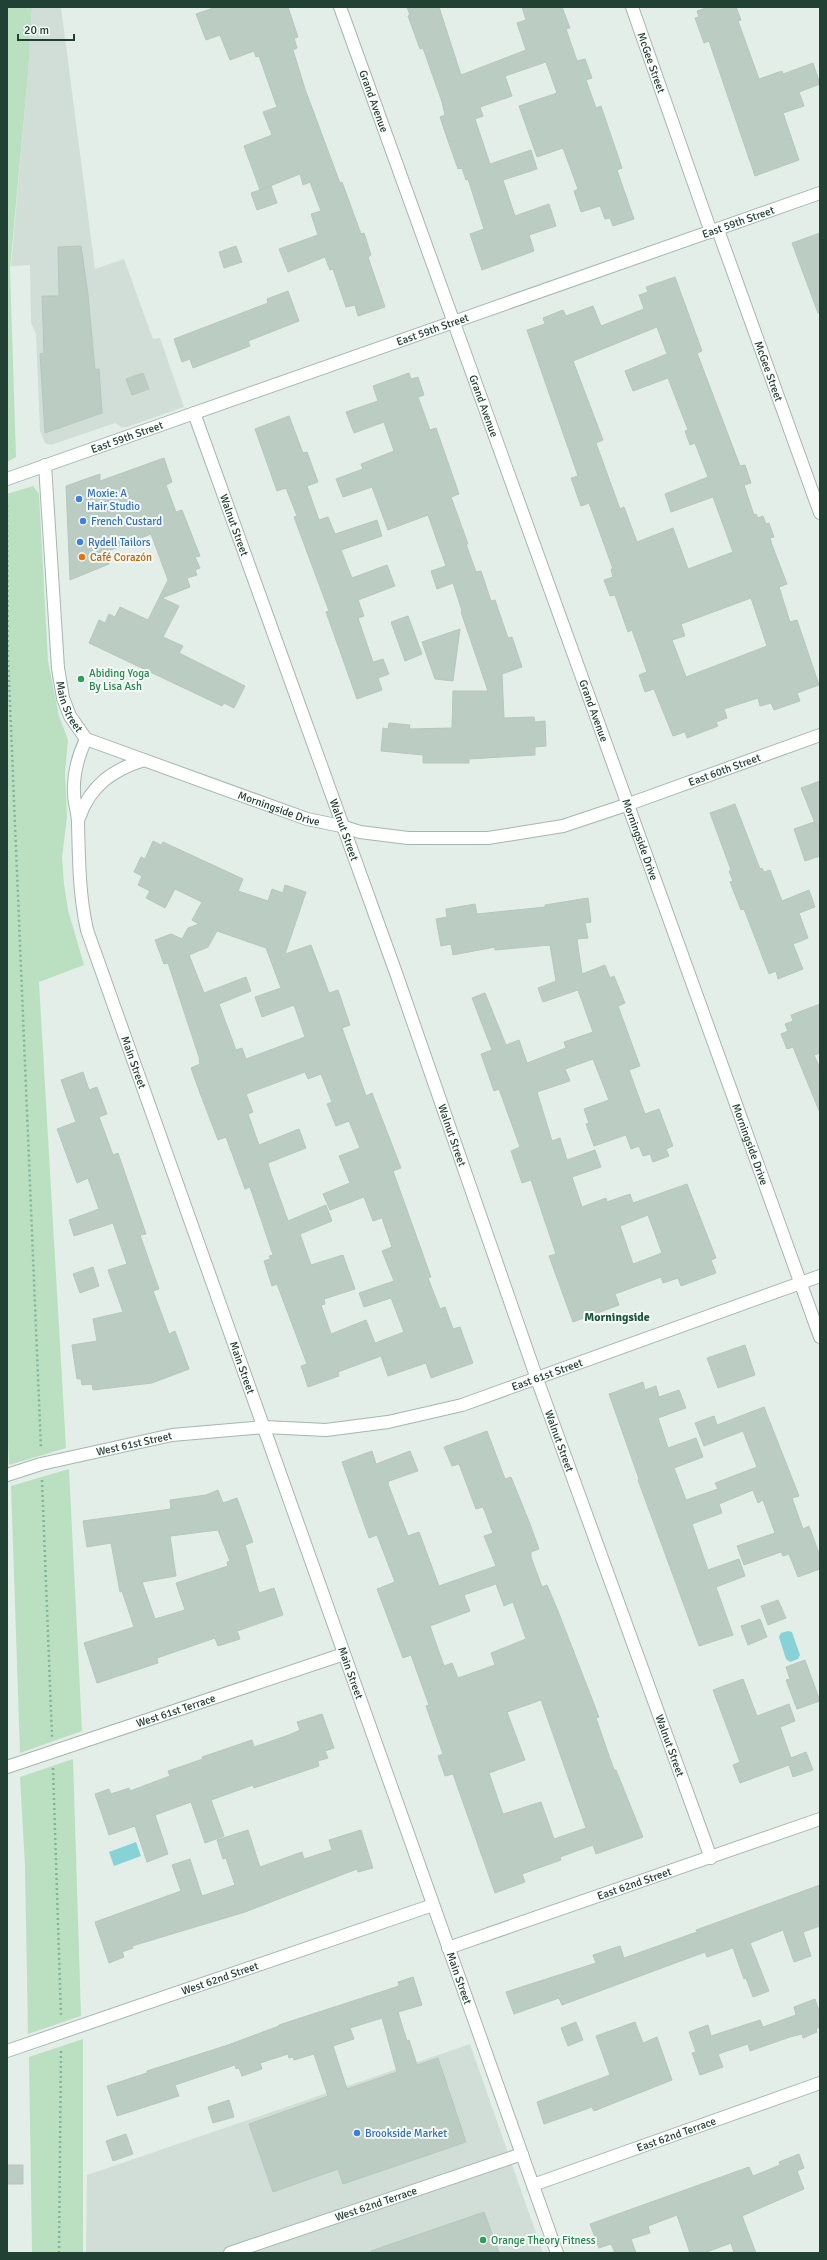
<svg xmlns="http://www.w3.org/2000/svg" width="827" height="2260" font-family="Signika,sans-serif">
<rect width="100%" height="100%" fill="#e3eee8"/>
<!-- built -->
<path fill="#d1ded7" d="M32,7H61L95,269L124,259L153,339L160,338L184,407L127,427H121L115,423L51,445L45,443L40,431L36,334L31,323L30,265L11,266L28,74Z
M470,2044L543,2253H86L87,2175Z"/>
<!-- green -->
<path fill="#bae0c1" d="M7,7H32L28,74L10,269L16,457L7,462Z
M33,486L39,494L48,661L59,716L68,740L65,772L67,817L62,857L64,884L68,910L84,965L39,982L66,1448L9,1465L7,1419V494Z
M69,1469L82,1731L20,1753L11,1486Z
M73,1759L81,2016L28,2034L25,1866L20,1777Z
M83,2039V2253H32L29,2057Z"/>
<!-- water -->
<path fill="#87d2d7" d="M788,1631L792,1632L800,1655L798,1659L790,1662L786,1659L779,1637L781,1633Z
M136,1842L141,1856L114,1866L109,1852Z"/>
<!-- building -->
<path fill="#bbccc3" stroke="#b5c8be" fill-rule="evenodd" d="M216,7H288L298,37L294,38L297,48L293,50L305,89L340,183L342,182L361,234L364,233L371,255L368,257L385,307L358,316L355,305L346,307L333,269L330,270L325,257L288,272L279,249L318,235L311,214L321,211L310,182L303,185L300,174L260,190L244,146L272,135L263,112L277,107L259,56L256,57L254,51L230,60L220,35L206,40L196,14Z
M407,7H439L461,75L526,50L517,23L526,20L522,7H562L570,28L566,29L577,61L585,59L592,78L586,80L596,108L601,106L622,168L617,170L634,219L613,226L610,218L605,219L600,206L581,212L574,191L578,189L563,148L537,157L519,106L557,93L546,62L505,76L512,96L480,107L483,116L475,119L490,164L531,150L537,169L503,180L515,216L549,204L556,226L529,235L534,251L482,270L470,234L484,229L468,179L466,180L462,168L458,169L446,135L440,117L445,115L442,102L423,48L420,49L408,16L410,15Z
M709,7H736L741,20L738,21L759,79L782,71L783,74L813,63L820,84L799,92L804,106L783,113L799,160L755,176L709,41L704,43L695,18L699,17L697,11Z
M271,186L277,203L257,210L251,193Z
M820,233V313H818L792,243Z
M81,246L88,295L95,370L99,369L102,413L45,433L40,354L44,353L42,296H59L58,247Z
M236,246L242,262L224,268L219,252Z
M675,277L702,351L697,353L740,466L745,465L751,483L744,485L754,515L756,514L758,518L763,516L766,524L769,523L774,537L770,538L772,545L787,584L779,587L790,622L797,620L819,685L797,693L800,701L774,710L771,703L760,706L758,698L724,709L727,718L716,722L718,726L687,738L685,732L673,736L654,689L645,692L639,675L647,672L632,630L628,632L615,595L610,596L604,580L613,577L611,569H613L589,503L581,506L571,478L578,476L527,330L545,324L543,318L563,310L566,316L593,306L601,326L644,309L639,295L648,292L646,287ZM657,327L667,354L625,371L633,391L668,378L688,430L685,431L690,445L695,443L708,477L665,494L671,512L713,497L733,552L688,569L673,528L637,542L624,507L620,509L596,443L603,440L573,361ZM751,598L767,646L686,677L672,640L685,636L681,624Z
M288,291L299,321L248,341L250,346L193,368L190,359L182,362L174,339L268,303L267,299Z
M143,373L149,389L132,395L126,379Z
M409,373L411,379L418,377L424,395L418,397L430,430L436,428L459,494L451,497L468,544H466L476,572L481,571L491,601L495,600L508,638L512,637L522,667L502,674L504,718L534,717L535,722L545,721L546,746L535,747V755L469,759V763H423V755L381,751L383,728L388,729L389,723L410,725L409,729L452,728L453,691H488L461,612L462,611L453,583L437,589L431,571L446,566L428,515L388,530L372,487L343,497L336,479L363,469L361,464L394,451L384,422L354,433L346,412L378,401L373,386Z
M289,416L303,453L307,452L318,482L307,486L319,520L328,517L335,534L377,520L382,536L341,550L352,578L387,565L395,586L358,600L364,616L358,618L373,662L383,659L389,674L378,678L382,690L357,699L326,612L329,611L294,517L297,516L286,488L277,491L255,429Z
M164,458L172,482L166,485L176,512L182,510L200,556L195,557L200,568L195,570L197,575L187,578L190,587L162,598L179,606L163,637L183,646L179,653L245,686L234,708L224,703L222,706L89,643L99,620L105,623L109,614L115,617L120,607L148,620L168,580L151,534L108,551L109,564L70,580L66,486L100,474V481Z
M408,616L422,654L405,661L391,622Z
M460,629L453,681L435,679L422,642Z
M820,781V833H819L801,788Z
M735,804L760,869L762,868L764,872L770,870L782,901L809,890L815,907L799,913L808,938L793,944L803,969L778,979L776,971L769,974L744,909L741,910L730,882L733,881L729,871L731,870L710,813Z
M814,822L820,839V856L805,861L794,829Z
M153,841L161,845L163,842L243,879L238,891L268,901L272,889L283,893L285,885L306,892L285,954L311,945L329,993L338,990L350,1025L342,1028L366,1096L372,1093L401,1168L393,1171L431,1277L428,1278L440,1309L445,1307L453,1329L460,1327L473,1363L431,1378L426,1363L388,1376L381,1356L338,1372L339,1376L308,1387L301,1366L307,1364L277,1284L272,1286L264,1261L270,1259L269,1256L273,1255L250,1187L245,1189L226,1137L218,1140L200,1093L191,1068L200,1064L199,1060H200L168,963L164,964L155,940L171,934L182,939L188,928L199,924L192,920L202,902L175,889L165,908L146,898L150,891L138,885L142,876L134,872L141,857L145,859ZM217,931L266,948L281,988L255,997L262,1017L294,1005L305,1037L246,1059L242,1048L236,1050L219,1004L251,991L246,977L204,993L189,955L208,947ZM305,1072L308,1079L321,1074L332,1102L327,1104L336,1126L349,1121L360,1148L339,1156L350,1183L323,1194L330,1210L364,1197L373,1221L382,1218L392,1247L382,1251L394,1281L359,1293L364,1307L391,1298L404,1332L375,1343L366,1320L331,1334L321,1305L325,1304L324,1299L355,1289L343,1255L311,1265L300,1234L332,1221L326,1205L288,1221L270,1171L268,1163L306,1148L299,1129L259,1145L248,1114L253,1112L246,1094Z
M588,898L591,922L585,923L588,938L577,939L582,974L605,965L610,978L614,976L625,1003L618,1006L640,1066L629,1070L645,1114L659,1109L673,1146L666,1149L669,1156L653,1162L650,1154L643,1156L639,1146L631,1149L626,1135L594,1146L586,1124L589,1123L584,1109L609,1100L593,1059L565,1069L570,1081L537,1092L552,1141L560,1138L567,1160L595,1150L601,1167L572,1177L582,1207L606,1198L607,1202L630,1194L633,1203L687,1184L716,1258L711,1260L716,1273L681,1286L678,1278L663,1283L661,1277L615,1294L619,1305L573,1322L549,1256L556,1254L531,1180L522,1183L511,1151L520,1147L499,1089L494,1091L481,1054L492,1050L472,998L485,993L506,1045L519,1040L527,1063L566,1048L564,1042L593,1032L578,990L543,1002L538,988L556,981L550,945L495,950V947L453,955L451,944L441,946L436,919L447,917L446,909L475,904L477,914L545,907V905ZM648,1215L662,1253L633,1264L620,1226Z
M820,1004V1053L814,1055L820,1068V1113L793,1047L787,1049L781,1034L788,1031L785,1024L793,1021L791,1015Z
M83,1072L89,1090L97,1087L107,1114L99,1117L113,1155L118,1153L146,1234L140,1235L159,1289L153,1291L169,1334L175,1331L189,1369L152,1383L93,1390L92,1384L82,1385L81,1379H77L72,1345L97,1341L93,1319L123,1312L108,1270L127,1264L113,1223L74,1236L69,1220L99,1209L88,1178L77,1183L57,1129L76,1122L61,1080Z
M93,1267L99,1286L80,1293L73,1274Z
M745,1345L755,1375L718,1388L707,1358Z
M643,1382L645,1390L656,1386L659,1397L679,1390L686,1408L658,1418L668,1448L696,1438L703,1457L674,1468L686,1500L718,1489L715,1483L757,1467L743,1431L704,1446L695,1423L714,1416L717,1425L764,1407L799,1496L792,1498L803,1529L809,1526L820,1556V1569L798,1577L789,1554L783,1556L781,1552L744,1565L737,1546L775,1533L763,1500L758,1503L753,1490L719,1504L722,1513L692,1524L708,1570L739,1559L745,1576L716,1587L733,1635L699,1646L638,1480L639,1479L609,1394Z
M487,1431L505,1479L511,1477L530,1524L539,1549L531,1552V1557L542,1587L547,1585L558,1611L599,1717L596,1718L614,1770H616L643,1837L596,1854L593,1845L560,1857L561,1860L522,1874L525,1882L495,1893L453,1774L445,1776L438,1756L443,1754L426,1706L429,1705L411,1655L403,1658L377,1589L395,1582L377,1535L369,1538L342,1462L372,1451L376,1464L410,1451L418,1471L389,1481L388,1484L408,1536L419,1532L439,1586L496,1566L484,1536L493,1533L483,1507L476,1509L459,1464L452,1466L444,1447ZM496,1584L504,1606L513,1602L526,1639L491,1653L495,1665L458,1678L452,1663L444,1666L430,1626L470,1611L464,1595ZM541,1700L586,1828L554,1839L541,1802L503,1814L489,1773L525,1760L507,1712Z
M218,1490L223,1503L237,1498L253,1542L245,1545L259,1593L274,1588L283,1615L237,1631L240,1639L218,1646L215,1638L157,1658L158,1663L97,1683L84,1643L134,1627L122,1591L120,1592L111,1543L87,1547L83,1521L171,1509L170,1500L206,1495ZM218,1530L230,1561L227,1562L228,1566L176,1583L185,1610L155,1619L142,1582L176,1576L170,1536Z
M778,1600L786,1618L768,1625L761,1606Z
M760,1619L767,1637L748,1645L741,1626Z
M805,1660L820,1701L797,1709L786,1680L790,1679L786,1667Z
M743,1679L757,1716L789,1704L795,1721L780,1727L791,1758L806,1752L813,1770L793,1777L789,1765L740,1783L733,1765L740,1762L713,1690Z
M322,1714L334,1748L325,1751L328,1758L318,1761L319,1766L254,1788L253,1785L211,1800L224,1836L205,1843L191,1802L155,1815L168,1854L147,1862L135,1826L109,1835L95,1794L109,1789L111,1794L129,1788L130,1791L170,1776L168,1771L203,1759L202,1757L252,1740L254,1747L289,1735L300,1730L297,1722Z
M248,1830L260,1867L302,1852L304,1859L332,1850L329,1840L361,1830L373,1868L358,1872L357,1869L245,1912L132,1946L133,1948L122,1952L124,1957L109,1963L95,1922L181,1891L172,1865L190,1859L202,1896L235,1885L226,1858L223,1859L217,1840Z
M820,1885V1926L803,1932L811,1956L794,1962L783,1930L750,1943L769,1991L753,1997L746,1978L744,1979L733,1948L707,1957L705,1952L562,2005L559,1998L514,2014L506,1992L596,1963L593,1955L620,1946L624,1958L697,1932L696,1930Z
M413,1977L422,2005L398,2012L407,2041L409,2040L417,2065L438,2058L466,2142L343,2184L338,2169L273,2192L249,2124L328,2096L314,2054L294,2060L293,2057L289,2058L288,2054L260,2063L262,2069L242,2076L239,2068L236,2069L235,2065L175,2085L179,2096L117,2116L107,2086L147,2073V2071L228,2045L279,2026V2025L399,1986L398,1982ZM382,2018L397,2072L347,2089L333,2046L354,2039L350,2028Z
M815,1999L820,2014V2027L816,2029L817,2032L803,2038L802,2034L790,2037L750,2051L748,2044L718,2054L723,2067L700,2075L692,2053L696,2052L689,2032L708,2025L711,2036L760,2020L763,2027L796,2015L794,2007Z
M576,2022L583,2040L568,2046L561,2028Z
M635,2022L643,2043L657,2037L672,2080L594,2111L592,2107L544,2124L537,2102L610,2075L596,2036Z
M229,2100L234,2117L213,2123L208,2107Z
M126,2134L133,2154L113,2161L106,2141Z
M799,2154L804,2168L797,2171L804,2189L742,2216L756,2253H734L731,2243L704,2253H690L677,2215L648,2226L650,2233L631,2239L636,2253H615L611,2244L599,2248L590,2224L749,2167L753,2176L780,2165L779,2162Z
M7,2165H23V2184H7Z
M484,2212L499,2253H372L371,2251Z"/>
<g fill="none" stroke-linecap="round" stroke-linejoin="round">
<!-- minor casing -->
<g stroke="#a5b7af" stroke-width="14">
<g id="minor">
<path id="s1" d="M340,7L820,1337"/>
<path id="s2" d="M632,7L711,232"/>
<path id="s3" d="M718,230L820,513"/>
<path id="s4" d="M194,413L396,973L537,1379L711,1858"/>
<path id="s5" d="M45,465L58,668L63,698L70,716L86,739"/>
<path id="s6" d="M7,479L820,193"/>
<path id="s7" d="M86,739C78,756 73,774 74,793C74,803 78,813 78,823C79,860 79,894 87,930L557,2253"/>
<path id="s8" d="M86,739L307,819L341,826L360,832L408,838H488L563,826L629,804L820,735"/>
<path d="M79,818C90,786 112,770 144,760"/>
<path id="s9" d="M7,1475L41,1464L172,1435L264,1427L326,1430L388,1422L462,1405L820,1276"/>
<path id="s10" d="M7,1767L344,1654"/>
<path id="s11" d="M448,1948L820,1819"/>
<path id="s12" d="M7,2051L433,1905"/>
<path id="s13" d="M533,2185L820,2083"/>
<path id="s14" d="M230,2253L522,2154"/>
</g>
</g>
<!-- path -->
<path stroke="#81b49f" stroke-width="2.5" stroke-dasharray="2 3" stroke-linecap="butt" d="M7,505L8,656L41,1449
M42,1480L52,1737
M53,1768L61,2017
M59,2253L61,2048"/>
<!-- minor -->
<use href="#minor" stroke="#fff" stroke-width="12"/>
</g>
<!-- markers -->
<g fill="#3f7fe0" stroke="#f4faf6" stroke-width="1.5">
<circle cx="79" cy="499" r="4"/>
<circle cx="83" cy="521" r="4"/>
<circle cx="80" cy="542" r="4"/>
<circle cx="357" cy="2133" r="4"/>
</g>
<circle fill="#e8710a" stroke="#f4faf6" stroke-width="1.5" cx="82" cy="557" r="4"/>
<g fill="#2e9e5b" stroke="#f4faf6" stroke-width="1.5">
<circle cx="81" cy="679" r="4"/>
<circle cx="483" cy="2240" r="4"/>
</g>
<g text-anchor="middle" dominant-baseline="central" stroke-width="4" stroke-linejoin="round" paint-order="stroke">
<!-- street labels -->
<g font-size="11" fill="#214135" stroke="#f4faf6">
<text stroke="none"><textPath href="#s2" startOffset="59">McGee Street</textPath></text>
<text stroke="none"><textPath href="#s1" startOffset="100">Grand Avenue</textPath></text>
<text stroke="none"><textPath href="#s6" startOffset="775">East 59th Street</textPath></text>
<text stroke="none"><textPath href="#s6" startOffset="451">East 59th Street</textPath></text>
<text stroke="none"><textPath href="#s3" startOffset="150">McGee Street</textPath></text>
<text stroke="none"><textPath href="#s1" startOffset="424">Grand Avenue</textPath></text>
<text stroke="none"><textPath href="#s6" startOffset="127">East 59th Street</textPath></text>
<text stroke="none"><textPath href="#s4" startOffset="119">Walnut Street</textPath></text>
<text stroke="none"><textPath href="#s5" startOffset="244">Main Street</textPath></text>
<text stroke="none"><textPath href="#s1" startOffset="748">Grand Avenue</textPath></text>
<text stroke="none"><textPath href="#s8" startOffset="665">East 60th Street</textPath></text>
<text stroke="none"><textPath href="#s8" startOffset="205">Morningside Drive</textPath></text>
<text stroke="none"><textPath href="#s4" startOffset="443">Walnut Street</textPath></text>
<text stroke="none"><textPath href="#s1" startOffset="885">Morningside Drive</textPath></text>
<text stroke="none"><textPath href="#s7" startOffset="334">Main Street</textPath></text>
<text stroke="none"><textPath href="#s4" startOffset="767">Walnut Street</textPath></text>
<text stroke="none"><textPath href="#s1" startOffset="1209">Morningside Drive</textPath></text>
<text stroke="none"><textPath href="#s7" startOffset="658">Main Street</textPath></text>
<text stroke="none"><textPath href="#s9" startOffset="553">East 61st Street</textPath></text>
<text stroke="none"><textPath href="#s4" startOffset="1091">Walnut Street</textPath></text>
<text stroke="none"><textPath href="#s9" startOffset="131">West 61st Street</textPath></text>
<text stroke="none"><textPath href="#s7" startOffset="982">Main Street</textPath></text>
<text stroke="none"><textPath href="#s10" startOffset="178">West 61st Terrace</textPath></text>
<text stroke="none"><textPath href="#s4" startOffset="1415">Walnut Street</textPath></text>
<text stroke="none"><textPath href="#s11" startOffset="197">East 62nd Street</textPath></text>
<text stroke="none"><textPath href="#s12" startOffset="225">West 62nd Street</textPath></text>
<text stroke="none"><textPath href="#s7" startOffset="1306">Main Street</textPath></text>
<text stroke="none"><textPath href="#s13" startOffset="152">East 62nd Terrace</textPath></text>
<text stroke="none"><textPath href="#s14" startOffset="154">West 62nd Terrace</textPath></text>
</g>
<!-- shop labels -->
<g font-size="11" fill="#366cbe" stroke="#f4faf6" text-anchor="start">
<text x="87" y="493">Moxie: A<tspan x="87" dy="13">Hair Studio</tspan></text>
<text x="91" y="521">French Custard</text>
<text x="88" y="542">Rydell Tailors</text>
<text x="365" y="2133">Brookside Market</text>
</g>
<!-- food labels -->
<g font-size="11" fill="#c56008" stroke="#f4faf6" text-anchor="start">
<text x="90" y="557">Café Corazón</text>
</g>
<!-- leisure labels -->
<g font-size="11" fill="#27864d" stroke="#f4faf6" text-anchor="start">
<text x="89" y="673">Abiding Yoga<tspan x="89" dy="13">By Lisa Ash</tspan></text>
<text x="491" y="2240">Orange Theory Fitness</text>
</g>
<!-- neighbourhood labels -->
<g font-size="12" font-weight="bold" fill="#1b5441" stroke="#f4faf6">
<text x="617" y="1317">Morningside</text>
</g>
</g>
<!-- border -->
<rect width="827" height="2260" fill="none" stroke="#214135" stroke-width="16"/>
<!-- scale -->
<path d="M18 34v6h56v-6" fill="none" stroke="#214135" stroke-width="2"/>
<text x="24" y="34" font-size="12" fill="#214135" stroke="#f4faf6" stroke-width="3" paint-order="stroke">20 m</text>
</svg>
